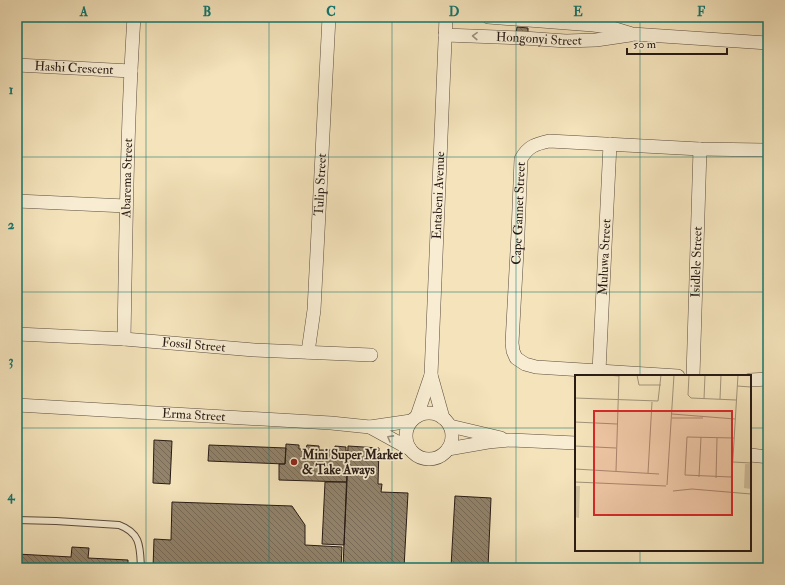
<svg xmlns="http://www.w3.org/2000/svg" width="785" height="585" font-family="'IM FELL Double Pica',serif">
<defs>
<pattern id="building-back-hatch" width="6" height="6" patternUnits="userSpaceOnUse"><rect width="6" height="6" fill="#92836b"/><path d="M-1 5l2 2M0 0l6 6M5-1l2 2" fill="none" stroke="#776a57"/></pattern>
</defs>
<rect width="100%" height="100%" fill="#f4e3bb"/>
<filter id="stains"><feTurbulence type="fractalNoise" baseFrequency=".005" numOctaves="4"/><feColorMatrix values="0 0 0 0 .2 0 0 0 0 .09 0 0 0 0 .02 0 0 0 .5 -.17"/></filter>
<radialGradient id="worn" r=".72"><stop offset=".6" stop-color="#630" stop-opacity="0"/><stop offset="1" stop-color="#630" stop-opacity=".3"/></radialGradient>
<!-- building -->
<path fill="url(#building-back-hatch)" stroke="#271a14" d="M517,27L528,28V34L516,33Z
M154,440L172,441L170,484L153,483Z
M286,444L299,445V449H306L307,445L319,446V450H335V446L346,447V451H348L347,482L279,480V464H285Z
M209,445L286,448L285,464L208,461Z
M348,446L379,448L378,484H382L381,492L408,493L404,568H343Z
M325,482H347L344,545L322,544Z
M455,496L491,498L488,568L451,567Z
M172,502L292,506L305,525V545L342,547L341,568H153L154,539L171,540Z
M72,547L89,548L88,558L128,560V568H17V554L71,557Z"/>
<g fill="none" stroke-linecap="round" stroke-linejoin="round">
<!-- service casing -->
<g stroke="#5a4c3e" stroke-width="8">
<path id="service" d="M17,520L56,521L119,525C141,533 140,547 141,568"/>
</g>
<!-- minor casing -->
<g stroke="#5a4c3e" stroke-width="14">
<g id="minor">
<path d="M488,17L593,25L609,27L632,34L768,43"/>
<path id="s1" d="M445,35L523,38L566,41L596,40L630,35"/>
<path id="s2" d="M17,65L131,71"/>
<path d="M17,201L126,206"/>
<path id="s3" d="M17,334L124,339L254,350L371,355"/>
<path id="s4" d="M124,339C126,231 127,124 134,17"/>
<path id="s5" d="M308,352L314,310L329,17"/>
<path id="s6" d="M599,371L610,144"/>
<path d="M431,375L443,418"/>
<path id="s7" d="M678,376L536,367L525,364L516,358L513,351L512,343L518,233L521,159C528,146 536,144 549,141L700,149L768,150"/>
<path id="s8" d="M693,376L700,149"/>
<path d="M750,380L768,379"/>
<path id="s9" d="M17,405L331,423L370,427L411,421"/>
<circle cx="429" cy="436" r="23"/>
<path id="s10" d="M417,416L431,375L446,17"/>
<path d="M450,426L501,438"/>
<path d="M370,427L410,449"/>
<path d="M448,449L488,442L511,440L576,443"/>
<path d="M750,455L768,457"/>
</g>
</g>
<!-- service -->
<use href="#service" stroke="#f8edd3" stroke-width="6"/>
<!-- minor -->
<use href="#minor" stroke="#f8edd3" stroke-width="13"/>
</g>
<!-- one-way arrows -->
<defs><path id="oneway-chevron" d="M-2-3.5L2.5 0L-2 3.5" fill="none" stroke-width="1.6" stroke-linecap="round" stroke-linejoin="round"/></defs>
<g stroke="#9a8e7d">
<use href="#oneway-chevron" transform="translate(475 36) rotate(-178)"/>
<use href="#oneway-chevron" transform="translate(390 438) rotate(-151)"/>
</g>
<!-- grid -->
<path fill="none" stroke="#0f766e" stroke-width="1" stroke-opacity="0.55" d="M146,17V568M269,17V568M392,17V568M516,17V568M640,17V376M17,157H768M17,292H768M17,428H576M750,428H768M640,550V568"/>
<!-- markers -->
<circle fill="#8f2418" stroke="#f8edd3" stroke-width="1.5" cx="294" cy="462" r="4"/>
<g text-anchor="middle" dominant-baseline="central" stroke-width="3.5" stroke-linejoin="round" paint-order="stroke">
<!-- street labels -->
<g font-size="13" fill="#271a14" stroke="#f8edd3">
<text stroke="none"><textPath href="#s1" startOffset="94">Hongonyi Street</textPath></text>
<text stroke="none"><textPath href="#s2" startOffset="57">Hashi Crescent</textPath></text>
<text stroke="none"><textPath href="#s4" startOffset="161">Abarema Street</textPath></text>
<text stroke="none"><textPath href="#s5" startOffset="168">Tulip Street</textPath></text>
<text stroke="none"><textPath href="#s10" startOffset="223">Entabeni Avenue</textPath></text>
<text stroke="none"><textPath href="#s7" startOffset="310">Cape Gannet Street</textPath></text>
<text stroke="none"><textPath href="#s6" startOffset="114">Muluwa Street</textPath></text>
<text stroke="none"><textPath href="#s8" startOffset="114">Isidlele Street</textPath></text>
<text stroke="none"><textPath href="#s3" startOffset="177">Fossil Street</textPath></text>
<text stroke="none"><textPath href="#s9" startOffset="177">Erma Street</textPath></text>
</g>
<!-- poi labels -->
<g font-size="13" font-weight="bold" fill="#271a14" stroke="#f8edd3" text-anchor="start">
<text x="302" y="455">Mini Super Market<tspan x="302" dy="15">&amp; Take Aways</tspan></text>
</g>
</g>
<!-- overview -->
<g transform="translate(575 375)">
<rect width="176" height="176" fill="#f4e3bb"/>
<path d="M170,89H176V114L169,113ZM0,111H5L4,143L0,142Z" fill="#d1c19f"/>
<path fill="none" stroke="#a29378" stroke-width="1" d="M32,0L44,1M62,0L64,10H86M114,0L113,20L116,23L161,25M162,11L176,12M0,23L83,26L86,0M129,24L130,0M145,24L146,0M97,39L160,44M97,43H128M0,47L42,49M159,63L112,62L110,100L156,102L157,99L163,0M0,71L41,73M158,87L176,88M0,94L84,99M41,96L44,0M73,98L77,27M124,102L126,62M141,103L142,63M0,107L91,111M92,110L99,0M98,116L117,114L176,119"/>
<path fill="#d62828" fill-opacity="0.15" stroke="#d62828" stroke-width="2" d="M19,36H157V140H19Z"/>
<rect width="176" height="176" fill="none" stroke="#271a14" stroke-width="2"/>
</g>
<!-- margin -->
<rect width="785" height="585" fill="none" stroke="#f4e3bb" stroke-width="44"/>
<!-- scale -->
<path d="M627 48v6h100v-6" fill="none" stroke="#271a14" stroke-width="2"/>
<text x="633" y="48" font-size="12" fill="#271a14" stroke="#f8edd3" stroke-width="3" paint-order="stroke">50 m</text>
<rect x="22" y="22" width="741" height="541" fill="none" stroke="#0f766e" stroke-width="1.5"/>
<g font-size="13" text-anchor="middle" font-weight="bold" fill="#0f766e">
<text x="84" y="16">A</text>
<text x="207" y="16">B</text>
<text x="331" y="16">C</text>
<text x="454" y="16">D</text>
<text x="578" y="16">E</text>
<text x="701" y="16">F</text>
<text x="11" y="94">1</text>
<text x="11" y="229">2</text>
<text x="11" y="365">3</text>
<text x="11" y="500">4</text>
</g>
<rect width="100%" height="100%" filter="url(#stains)"/>
<rect width="100%" height="100%" fill="url(#worn)"/>
</svg>
